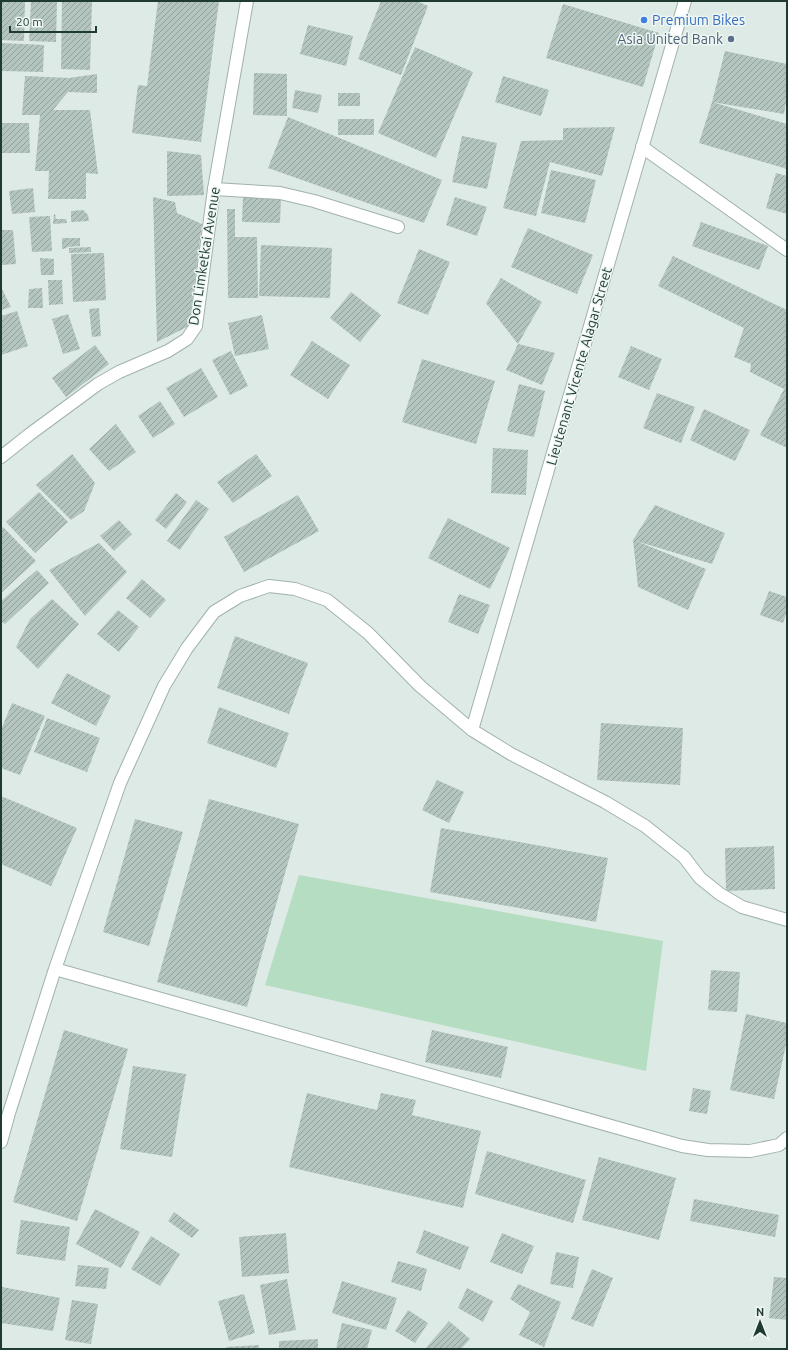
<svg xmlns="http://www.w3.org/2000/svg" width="788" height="1350" font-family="Ubuntu,sans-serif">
<defs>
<pattern id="building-hatch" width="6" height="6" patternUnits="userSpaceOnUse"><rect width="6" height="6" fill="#b3c5be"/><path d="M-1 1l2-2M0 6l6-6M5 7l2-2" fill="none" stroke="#91a19b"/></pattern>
</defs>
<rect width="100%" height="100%" fill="#deeae5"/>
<!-- green -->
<path fill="#b5ddc1" d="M299,875L663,941L646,1071L265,985Z"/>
<!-- building -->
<path fill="url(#building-hatch)" d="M1,1H25L24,41L1,40Z
M31,1L57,2L56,42L29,41Z
M62,1H92L90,70L61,69Z
M158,1H219L201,142L132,133L138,85L147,86Z
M381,1H417L428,6L401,75L358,59Z
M563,4L659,33L643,87L546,58Z
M308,25L353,36L346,66L300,54Z
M1,43L44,45L43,72L1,71Z
M415,47L473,72L436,158L378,133Z
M725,51L787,64V96L784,114L712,102L787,124V169L699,143L712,102Z
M254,73L287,74V116L253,115Z
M97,74V93L68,92L53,110H90L98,174L86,173V199H48L49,171H35L40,115H22L25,76L69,78Z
M503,76L549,90L541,116L495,102Z
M295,90L322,95L318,113L292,108Z
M338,93H360V106H338Z
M288,117L442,180L424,223L268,168Z
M338,119H374V135H338Z
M1,123H29L30,153H1Z
M615,127L602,176L550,162L536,216L503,208L521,141L563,140V128Z
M462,136L497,143L487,189L452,182Z
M167,151L201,155L204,195L167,196Z
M551,170L596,180L585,223L541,213Z
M776,173L787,176V214L766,208Z
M33,188L35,212L12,214L9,191Z
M243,196L281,197L280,223L242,222Z
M153,197L175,202L177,213L202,224L189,326L157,342Z
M455,197L487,207L477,236L446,225Z
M227,209H235V237H257L258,298H228Z
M83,210L88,215L89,221L71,222V211Z
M54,214H55L56,219H66L67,223L53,224Z
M50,216L52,251L32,252L29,217Z
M701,222L768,246L759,270L692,246Z
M528,228L593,255L577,294L511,267Z
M1,230H13L16,264L1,265Z
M62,238H80V246L67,247V248L62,249Z
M261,245L332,248L330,298L259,296Z
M91,247V252L69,253V248Z
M419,249L450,262L428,315L397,303Z
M104,253L106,300L73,302L71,254Z
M673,256L787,310V448L760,435L784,389L750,372L751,364L734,357L744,328L658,286Z
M40,258L54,259V275H41Z
M501,278L542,302L518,344L486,303Z
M48,280H62L63,304L49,305Z
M1,287L11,307L1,310Z
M42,288L43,308H28L29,289Z
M351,292L381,315L360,342L330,318Z
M99,308L101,336L92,337L89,309Z
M17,311L28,346L1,355V316Z
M68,314L80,349L63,354L52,319Z
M262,315L269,349L235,356L228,323Z
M312,341L350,365L328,399L290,375Z
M518,344L555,353L542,385L506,370Z
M95,345L109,364L66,397L52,378Z
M631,346L662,359L649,390L618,377Z
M231,351L248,386L230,395L212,360Z
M422,359L495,381L476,444L402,422Z
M201,368L218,397L184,417L166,388Z
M519,384L545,391L534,437L507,431Z
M657,393L695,407L681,443L643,428Z
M160,401L175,424L153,438L138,416Z
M704,409L750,430L735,461L690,440Z
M116,424L136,452L109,471L89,449Z
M493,448L528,450L526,495L491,493Z
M72,454L95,483L84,511L71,520L36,485Z
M256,454L272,476L233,503L217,482Z
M39,492L68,522L35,553L6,522Z
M176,493L187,502L166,529L155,520Z
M298,495L319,531L244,572L224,537Z
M196,500L209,509L180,550L167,541Z
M655,505L725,533L712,564L636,541L706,569L688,610L638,587L633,540Z
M448,518L510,548L490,589L428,558Z
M119,520L132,534L114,551L100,536Z
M3,527L36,561L1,593V529Z
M99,543L127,572L85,616L49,570Z
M37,570L49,583L5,624L1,621V601Z
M142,579L166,600L150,618L126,598Z
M769,591L787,597V611L783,623L760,615Z
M459,594L490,605L478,634L448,622Z
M52,599L79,624L38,669L16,647L30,619Z
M118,610L139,627L119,652L97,634Z
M235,636L308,663L289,714L217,688Z
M67,673L111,696L96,726L51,703Z
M12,703L45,716L20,775L1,768V730Z
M219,707L289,733L276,768L207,743Z
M47,718L100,738L87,772L34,752Z
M601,723L683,728L680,785L597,780Z
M437,780L464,792L449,823L422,810Z
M1,796L77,828L51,886L1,864Z
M209,799L299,824L247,1007L157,982Z
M135,819L183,832L149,946L103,932Z
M441,828L608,858L596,922L430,892Z
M774,846L775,889L726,891L725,848Z
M711,970L740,972L737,1012L708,1010Z
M746,1014L787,1023V1040L774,1099L730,1090Z
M64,1030L128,1049L77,1221L13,1202Z
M432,1030L508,1047L501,1078L425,1062Z
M133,1066L186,1074L172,1157L120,1149Z
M693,1088L711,1091L707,1114L689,1111Z
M307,1093L377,1110L381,1093L416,1100L412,1115L481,1131L463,1208L289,1167Z
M487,1151L586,1180L573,1223L475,1194Z
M599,1157L676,1178L659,1240L582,1220Z
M694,1199L779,1215L775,1237L690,1221Z
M95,1209L140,1232L121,1268L76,1244Z
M174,1212L199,1230L192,1238L168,1221Z
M21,1220L70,1227L65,1261L16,1254Z
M424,1230L469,1247L460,1270L416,1253Z
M286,1233L289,1273L242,1277L239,1237Z
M502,1233L534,1246L522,1274L490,1262Z
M151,1236L180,1254L160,1286L131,1269Z
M556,1252L579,1257L573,1288L550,1284Z
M398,1261L427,1269L421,1291L391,1282Z
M78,1265L109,1268L106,1289L75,1286Z
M592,1269L613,1278L593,1327L571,1319Z
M774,1277L787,1278V1320L769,1318Z
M287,1279L296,1330L269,1335L260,1285Z
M342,1281L397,1298L386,1330L332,1313Z
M518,1284L561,1302L544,1347L519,1335L530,1312L510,1299Z
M2,1287L60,1298L53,1331L1,1323Z
M467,1288L493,1301L483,1322L458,1308Z
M244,1294L255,1333L229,1341L218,1301Z
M72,1300L98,1304L91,1344L65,1340Z
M408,1310L428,1323L415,1343L395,1331Z
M449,1321L470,1339L461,1349H425Z
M342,1323L372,1330L367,1349H336Z
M318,1339V1349H279V1341Z
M259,1345V1349H226V1347Z"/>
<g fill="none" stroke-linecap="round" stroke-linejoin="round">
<!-- service casing -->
<g stroke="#a1b2ac" stroke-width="14">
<path id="service" d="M642,147L787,250
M214,189L280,193L314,201L398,227"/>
</g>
<!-- minor casing -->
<g stroke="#a1b2ac" stroke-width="14">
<path id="minor" d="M472,730L685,1
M55,969L682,1146L708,1150L750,1151L779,1145L787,1138
M1,1142L9,1113L55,969L120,783L164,686L187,648L214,612L240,596L269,586L295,589L327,600L368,633L420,686L472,730L511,754L605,802L645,826L684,857L700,878L720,894L742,907L787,920"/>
</g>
<!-- tertiary casing -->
<g stroke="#a1b2ac" stroke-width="14">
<path id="tertiary" d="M1,457L30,434L98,384L119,372L168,351L187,339L196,326L214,189L247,1"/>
</g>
<!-- service -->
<use href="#service" stroke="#fff" stroke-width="12"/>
<!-- minor -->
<use href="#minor" stroke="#fff" stroke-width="12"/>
<!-- tertiary -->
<use href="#tertiary" stroke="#fff" stroke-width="12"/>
</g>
<!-- markers -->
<circle fill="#3f7fe0" stroke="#eef7f3" stroke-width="1.5" cx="644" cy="20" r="4"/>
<circle fill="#5c6f8a" stroke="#eef7f3" stroke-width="1.5" cx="731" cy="39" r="4"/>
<g text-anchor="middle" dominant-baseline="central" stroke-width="3" stroke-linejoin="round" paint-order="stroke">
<!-- shop labels -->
<g font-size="14" fill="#366cbe" stroke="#eef7f3" text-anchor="start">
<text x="652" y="20">Premium Bikes</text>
</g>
<!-- service labels -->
<g font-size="14" fill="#4e5e75" stroke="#eef7f3" text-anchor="end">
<text x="723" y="39">Asia United Bank</text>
</g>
<!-- street labels -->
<g font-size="14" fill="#1f3a33" stroke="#eef7f3">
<text transform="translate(204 256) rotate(-81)">Don Limketkai Avenue</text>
<text transform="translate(579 366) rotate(-74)">Lieutenant Vicente Alagar Street</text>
</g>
</g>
<!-- border -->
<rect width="788" height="1350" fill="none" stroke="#1f3a33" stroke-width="4"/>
<!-- north arrow -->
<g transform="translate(760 1322)" stroke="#eef7f3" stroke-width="3" paint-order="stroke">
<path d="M0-3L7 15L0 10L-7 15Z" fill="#1f3a33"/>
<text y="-6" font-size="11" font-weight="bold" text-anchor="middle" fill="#1f3a33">N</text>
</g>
<!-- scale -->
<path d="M10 26v6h86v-6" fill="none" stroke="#1f3a33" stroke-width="2"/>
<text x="16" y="26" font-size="12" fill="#1f3a33" stroke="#eef7f3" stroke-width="3" paint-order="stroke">20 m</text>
</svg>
